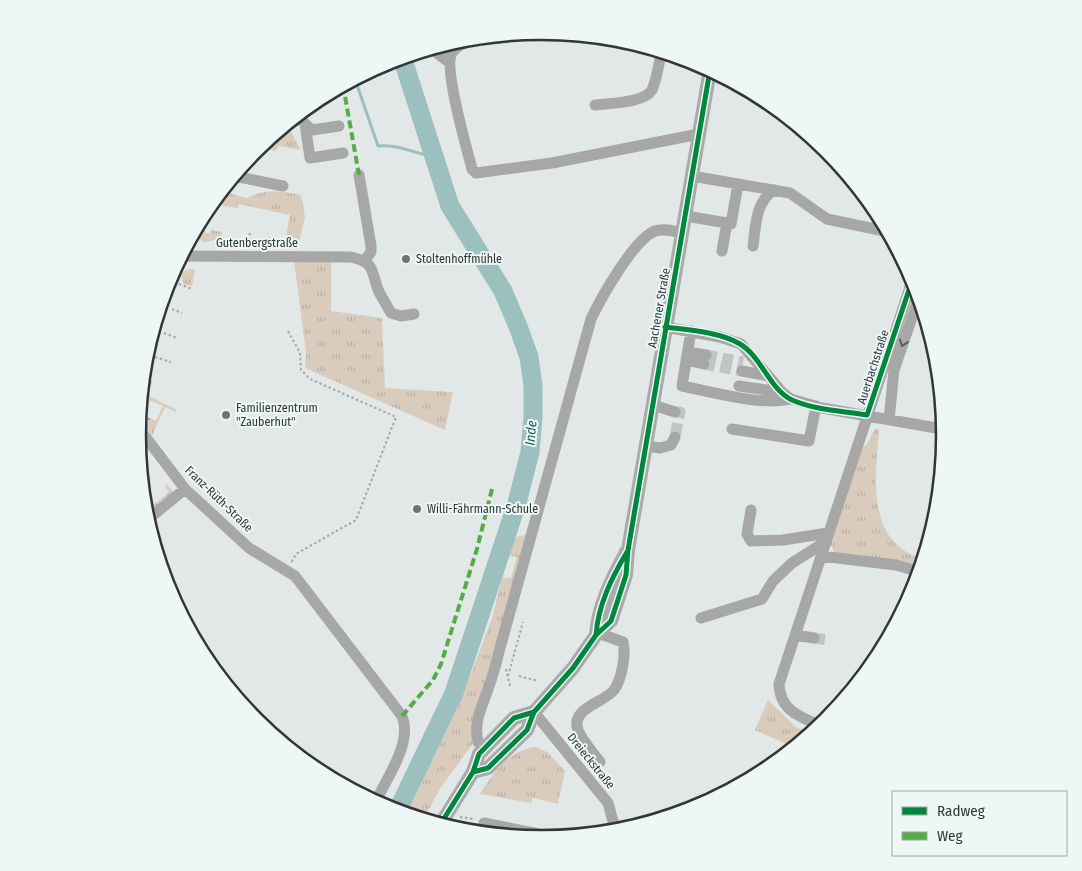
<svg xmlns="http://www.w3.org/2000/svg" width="1082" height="871" font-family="'Fira Sans Condensed',sans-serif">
<defs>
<pattern id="grass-tufts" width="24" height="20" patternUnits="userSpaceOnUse" patternTransform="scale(1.25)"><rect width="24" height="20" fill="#d9ccbd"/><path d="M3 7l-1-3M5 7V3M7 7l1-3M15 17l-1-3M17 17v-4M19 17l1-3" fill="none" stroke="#bbb0a3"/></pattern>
</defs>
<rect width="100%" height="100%" fill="#e2e7e7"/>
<!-- grass -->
<path fill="url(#grass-tufts)" d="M283,127L289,128L301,150L278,146L276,151L258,147Z
M221,191L247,198C265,188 282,192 301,195L305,217L299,242L285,241L290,215L239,204L238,208L213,204Z
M201,219L206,233H210L211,230L222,232L221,238L207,242H202L195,229Z
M294,261H331V311L382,318L385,388L453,392L445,430L305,368L306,352Z
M189,269H195L192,286L184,284L181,276L182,272Z
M144,384L146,386L145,394L177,410L176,412L165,407L152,436L146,427L150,418L156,421L163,406L141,397Z
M875,429L879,430C876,468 867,527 905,551C910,555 917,556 923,559L921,565L835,554L830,543L861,447L866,446Z
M167,484L173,492L150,512L144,507L142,489L154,504L169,492L165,486Z
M529,534L475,741L441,787L423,820L406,815L460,703L492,618L502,578H511L517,557L508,555L513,538Z
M768,700L796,727L811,734L795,748L755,730Z
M537,747L547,752L565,771L558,804L533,798L531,803L480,794C492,773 512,748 537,747Z"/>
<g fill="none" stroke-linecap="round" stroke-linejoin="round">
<!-- stream -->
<path stroke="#9bc0be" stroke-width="3" d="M355,79L378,146C397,144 415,153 433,157"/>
<!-- river -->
<path stroke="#9bc0be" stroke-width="19" d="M397,812L454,693L517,503L530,452L533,417V386L529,357L519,329L503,291L450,206L402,57"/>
<!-- minor-tunnel -->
<path stroke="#bfc4c4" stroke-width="11" stroke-dasharray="11 5.5" stroke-linecap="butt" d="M706,355L743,362
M704,364L742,371
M675,412H680L675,437
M814,638L828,640"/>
<!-- path -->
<path stroke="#a6a7a7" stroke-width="2" stroke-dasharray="2.5 2.5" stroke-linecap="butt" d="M247,245L250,233
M268,245L269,237
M179,284L192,289
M172,309L182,313
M288,331L300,353L301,370L310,379L396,417L356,520L296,554L291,563
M164,333L177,338
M155,357L171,362
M140,398L144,404L142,416L149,419L148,421
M868,668L870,669
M506,669L510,686
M508,676L523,622
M519,676L538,681
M460,817L475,819"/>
<!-- minor -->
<path stroke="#a6a7a6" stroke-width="11" d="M546,32L467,42C461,45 455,47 452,53C443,67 467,149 472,169L476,173L552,163L699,134
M437,47L438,54L449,62
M595,105C609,103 645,103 652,90C656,81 658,69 660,59L669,54
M293,119L301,120L312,130L339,126
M305,124L310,158L343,153
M359,175L371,246V252L365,260
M234,176L283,186
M692,176L790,193L827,219L889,232
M686,216L727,223L722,251
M727,223L731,224L738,184
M753,246C756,225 755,203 774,190
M181,256L351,257C377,263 370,271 379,292C383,299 387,306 391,313L401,316L414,314
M665,327L720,337L741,344L782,392L791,399L822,408L942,429
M691,331L682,386C713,392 760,406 791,399
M688,352L706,355
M144,358L172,272
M686,360L704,364
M742,371L768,376
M142,381L146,382
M739,386L782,392
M653,405L675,412
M889,420L894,370L919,297
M138,427L185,489L249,548L295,576L402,716C413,743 386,779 375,803
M732,429L809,441L816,406
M646,446L660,448L671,445L675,437
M751,510L747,534L751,541L783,540L828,533
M146,521L185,489
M821,556L896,565L920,572
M701,618L762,599L773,581L792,563L825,542
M598,633L623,642C626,655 622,679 614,690C604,703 570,708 578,730C582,741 593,752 600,762
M795,635L814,638
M534,712L608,803L616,832
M821,726C799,717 780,710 779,684L913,278
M485,748L478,742C473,720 483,706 489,686C494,673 497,660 500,648L591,319C601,298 634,239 655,231C664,228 674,231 682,233
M484,823L539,834L538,839"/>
<!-- major -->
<path stroke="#a8abaa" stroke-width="14" d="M596,635C598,606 612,578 626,552
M473,772L488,768L527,730L534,712L573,668L596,635L611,621L626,575L628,550L710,70
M440,825L473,772L479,754L514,718L534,712"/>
<!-- quiet -->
<path stroke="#54ac45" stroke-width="4" stroke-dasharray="8 4" stroke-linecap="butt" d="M343,85L359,175
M402,716L433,680L441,664L477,549L492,489"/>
<!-- cycleway casing -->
<g stroke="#ecf7f6" stroke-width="8">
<path id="cycleway" d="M665,327C688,330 720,332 740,344C762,357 769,389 792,400C815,410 843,411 867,415L913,278
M596,635C598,605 612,577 627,552
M473,772L488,768L527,730L534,712L573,668L596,635L611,621L626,575L628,550L710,70
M440,825L473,772L479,754L514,718L534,712"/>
</g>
<!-- cycleway -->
<use href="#cycleway" stroke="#00873e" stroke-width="5"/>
</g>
<!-- one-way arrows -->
<defs><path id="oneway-chevron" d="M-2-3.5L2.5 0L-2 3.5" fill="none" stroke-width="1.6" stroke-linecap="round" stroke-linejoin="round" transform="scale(1.25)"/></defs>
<use stroke="#5b5e5d" href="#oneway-chevron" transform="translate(903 343) rotate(110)"/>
<!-- markers -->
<g fill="#707474" stroke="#ecf7f6" stroke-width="2">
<circle cx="406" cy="259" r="5"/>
<circle cx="226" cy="415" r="5"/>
<circle cx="417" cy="509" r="5"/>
</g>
<g text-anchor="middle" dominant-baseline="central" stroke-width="4" stroke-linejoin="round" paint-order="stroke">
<!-- street labels -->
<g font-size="12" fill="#323636" stroke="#ecf7f6">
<text x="257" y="243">Gutenbergstraße</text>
<text transform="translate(659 308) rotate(-80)">Aachener Straße</text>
<text transform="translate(873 367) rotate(-72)">Auerbachstraße</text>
<text transform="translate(219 499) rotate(44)">Franz-Rüth-Straße</text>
<text transform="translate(591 761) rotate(51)">Dreieckstraße</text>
</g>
<!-- poi labels -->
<g font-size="12" fill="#323636" stroke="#ecf7f6" text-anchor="start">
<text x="416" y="259">Stoltenhoffmühle</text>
<text x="236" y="408">Familienzentrum<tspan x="236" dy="14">"Zauberhut"</tspan></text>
<text x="427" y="509">Willi-Fährmann-Schule</text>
</g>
<!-- water labels -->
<g font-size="14" font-style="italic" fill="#175f5c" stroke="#ecf7f6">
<text transform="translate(531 433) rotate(-85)">Inde</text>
</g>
</g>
<!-- crop -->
<path d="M0 0H1082V871H0ZM146 435a395 395 0 1 1 790 0a395 395 0 1 1-790 0Z" fill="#ecf7f6" fill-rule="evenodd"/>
<path fill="none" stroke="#323636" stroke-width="2.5" d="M146 435a395 395 0 1 1 790 0a395 395 0 1 1-790 0Z"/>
<!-- legend -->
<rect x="892" y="791" width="175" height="65" fill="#ecf7f6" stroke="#a2aaa9"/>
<rect x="902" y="807" width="25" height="8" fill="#00873e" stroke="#a2aaa9"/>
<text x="937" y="816" font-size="15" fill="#323636">Radweg</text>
<rect x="902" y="832" width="25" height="8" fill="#54ac45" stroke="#a2aaa9"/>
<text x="937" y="841" font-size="15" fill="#323636">Weg</text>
</svg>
